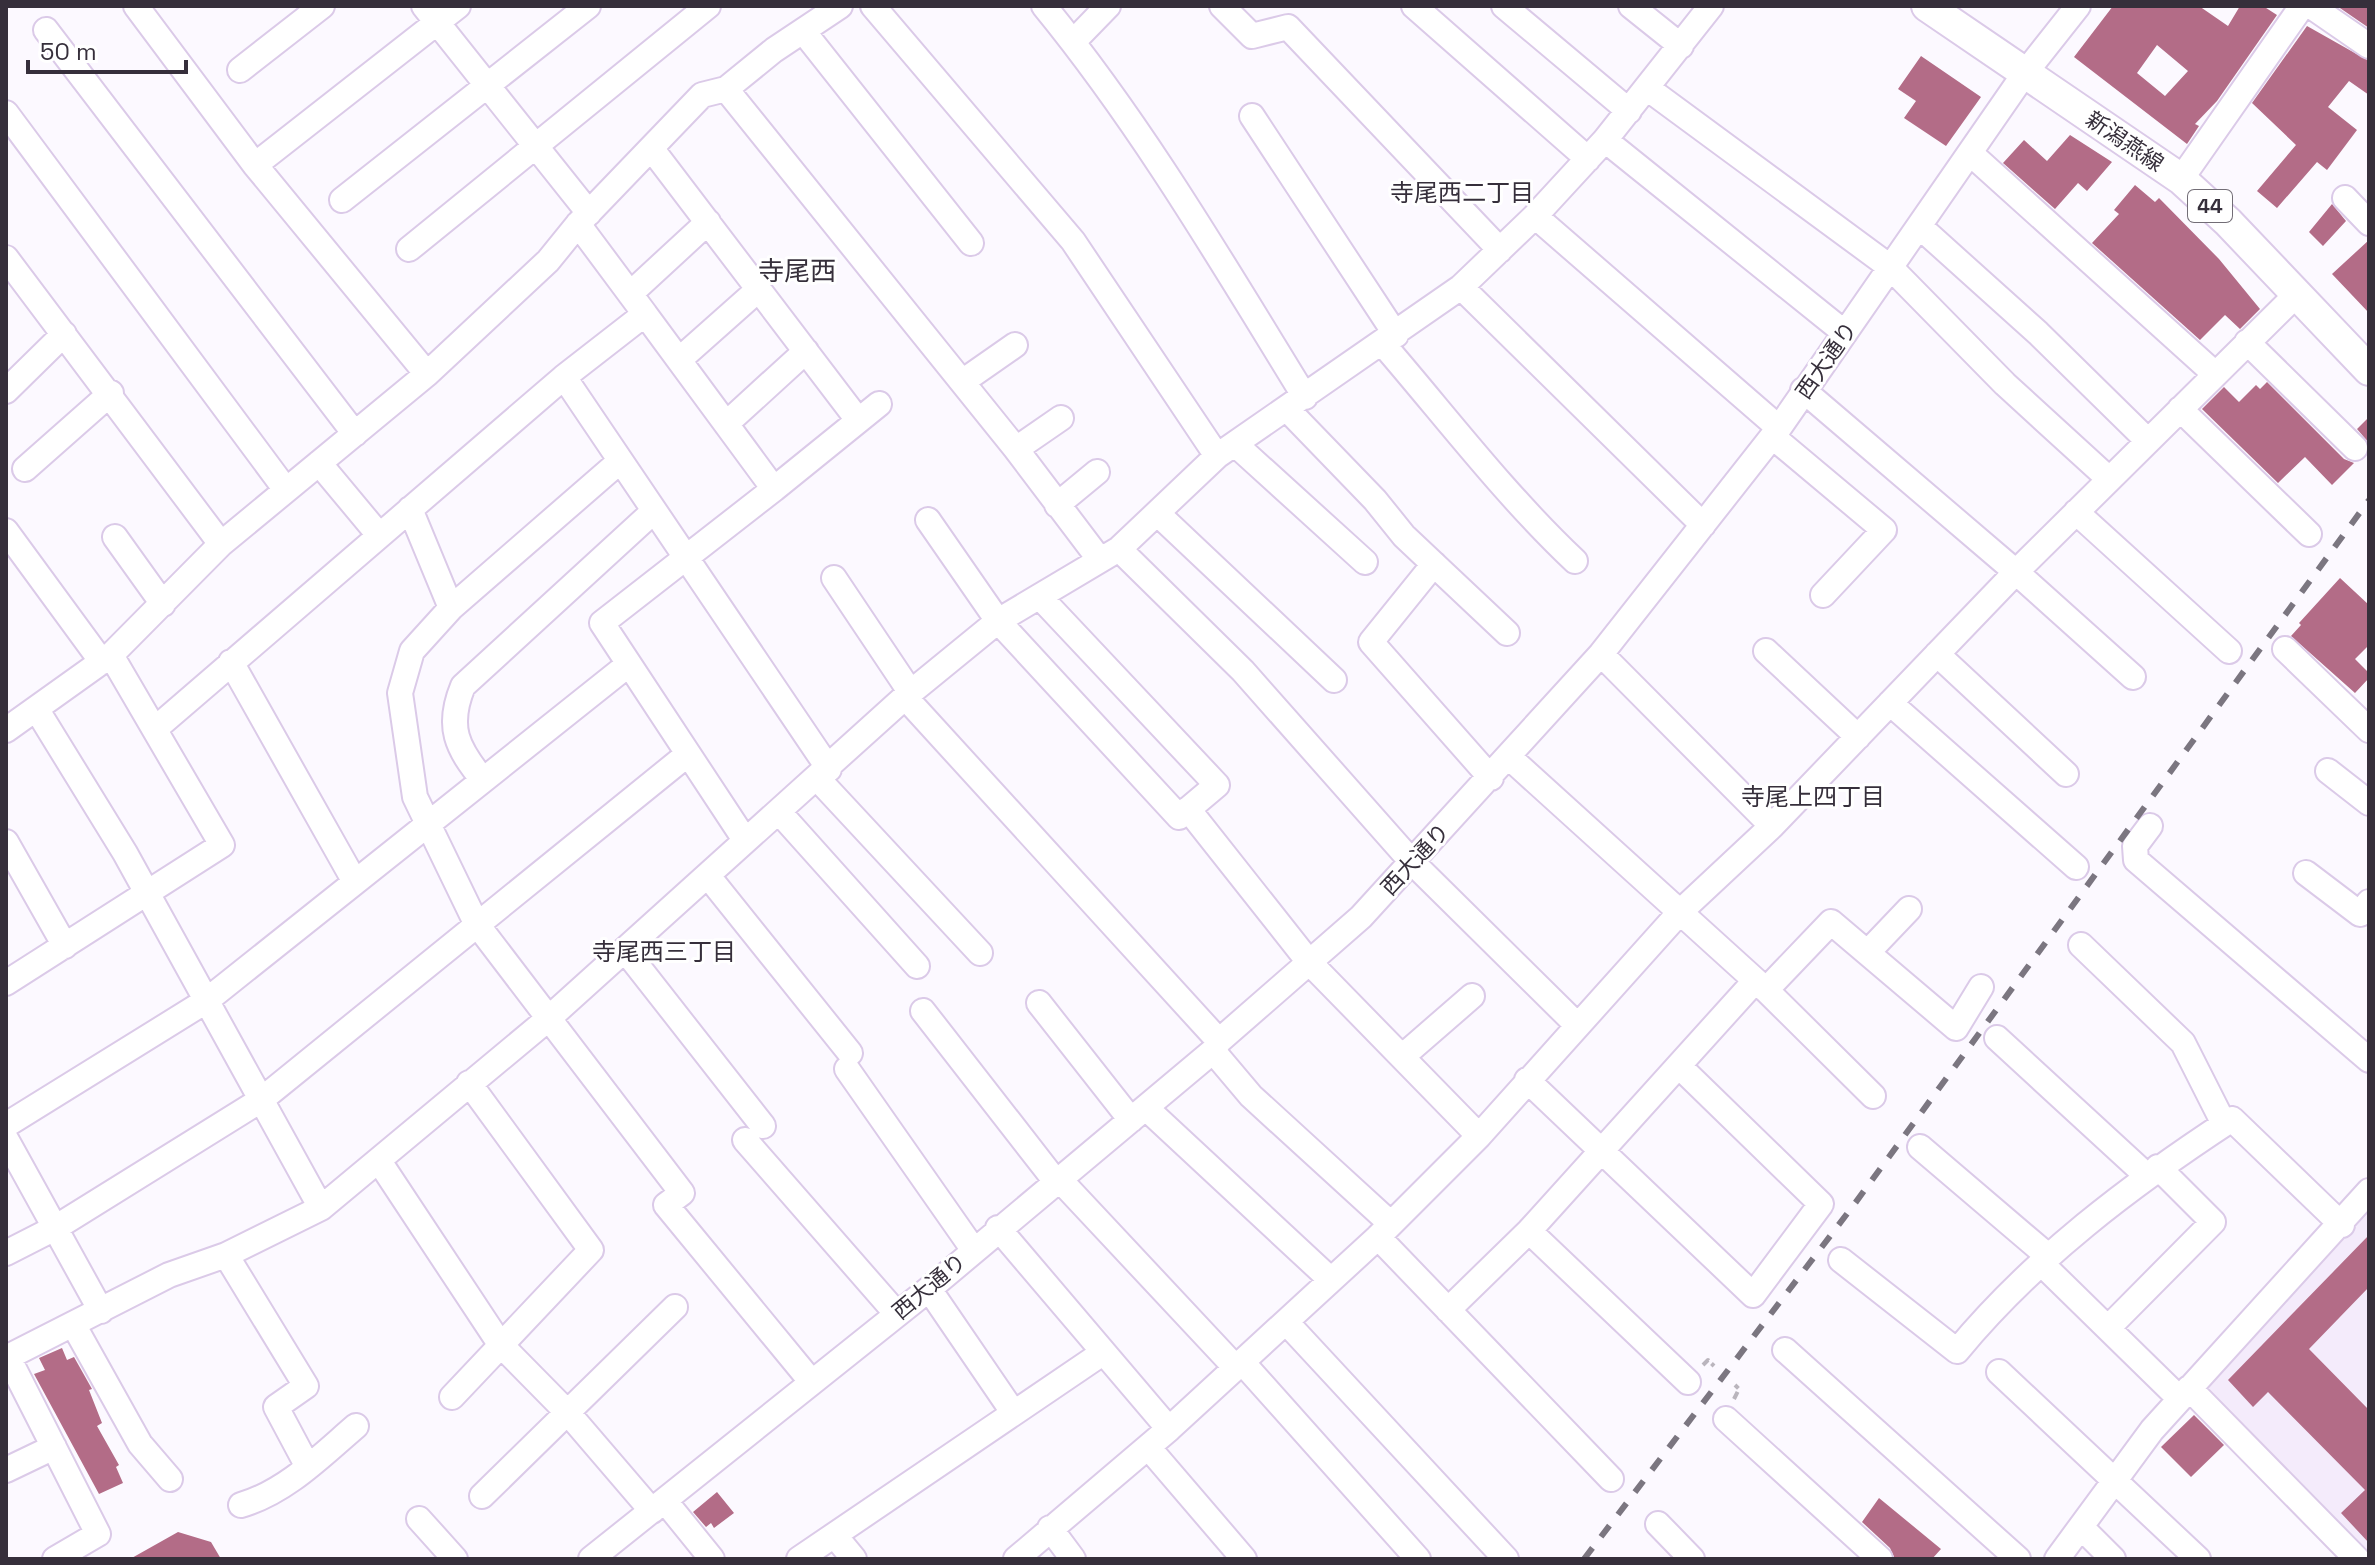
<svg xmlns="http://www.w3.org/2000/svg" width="2375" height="1565" font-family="'Space Grotesk','Noto Sans JP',sans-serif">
<rect width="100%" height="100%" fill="#fcf9ff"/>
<!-- built -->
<path fill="#f4ebfb" d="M2369,1206V1559L2199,1389L2315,1269Z"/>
<!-- building -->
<path fill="#b36c87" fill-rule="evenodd" d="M2113,6H2199L2228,26L2240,6H2263L2277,15L2217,101L2195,124L2199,126L2187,144L2074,57ZM2157,45L2188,71L2165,96L2137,73Z
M2337,6H2369V28Z
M2307,26L2369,61V95L2349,81L2328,107L2357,130L2327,170L2317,162L2277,208L2257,191L2296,145L2252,103Z
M1921,56L1981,97L1946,146L1904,118L1916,101L1898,89Z
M2070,135L2112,162L2087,191L2078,183L2055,209L2003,163L2024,140L2047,161Z
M2135,185L2155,202L2159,198L2219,259L2260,309L2240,329L2225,315L2200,340L2092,243L2119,214L2114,210Z
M2332,204L2346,221L2323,246L2309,232Z
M2369,240V313L2332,274Z
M2267,382L2344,459L2354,463L2332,485L2305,457L2278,483L2202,409L2224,387L2239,402L2256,385L2260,389Z
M2369,417V443L2357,429Z
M2340,578L2369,605V645L2355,659L2369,673V678L2355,693L2291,636L2301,625L2299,623Z
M2369,1235V1287L2309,1349L2369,1410V1543L2341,1513L2365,1490L2268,1392L2253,1407L2228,1380Z
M62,1348L67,1360L74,1357L92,1389L89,1390L102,1423L97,1426L119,1465L116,1467L123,1483L99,1494L34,1374L45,1370L39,1358Z
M2194,1415L2224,1445L2191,1477L2161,1447Z
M717,1492L734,1513L714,1528L711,1523L706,1527L693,1512Z
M1879,1498L1941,1549L1932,1559H1895L1890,1548L1862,1522Z
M178,1532L211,1542L221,1559H130Z"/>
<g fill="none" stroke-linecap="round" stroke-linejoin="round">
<!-- minor casing -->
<g stroke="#dbcae8" stroke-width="28">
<path id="minor" d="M136,6L255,165L427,374
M424,6L589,213
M873,6L1073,241L1217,456
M1044,6C1143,127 1223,264 1305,397
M1222,6L1252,36L1288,27L1500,250
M1414,6L1588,159
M1504,6L1629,111
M1631,6L1681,46
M2311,6L2369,46
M46,30L355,434
M803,31L971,243
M1073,42L1108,6
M240,70L322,6
M1647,88L1890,267L2005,384L2109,479
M726,89L1016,449L1100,560
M6,113L286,490
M1252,116L1396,335
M1605,140L1845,333
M651,148L858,420
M1970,153L2215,374
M255,165L458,6
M2181,179L2302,6
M2345,198L2369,223
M342,200L588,6
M1535,216L1779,428
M578,224L645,314L564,377L829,769
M1919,226L2038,333L2148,441
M409,249L708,6
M6,258L221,544
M1461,287L1703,525
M630,294L708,222
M645,314L774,489L602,623L745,840
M2247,342L2355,448
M1383,344C1446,417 1505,495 1575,561
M679,360L759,289
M962,382L1015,345
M1803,390L2016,572L2133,677
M6,391L64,334
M1287,409L1375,500L1404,536L1507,633
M2180,409L2309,534
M726,424L806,351
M1773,437L1884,530L1823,595
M1235,444L1365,562
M1016,449L1061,418
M619,462L451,608L412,651L400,693L415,797L476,923L682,1193L666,1205L810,1380
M319,463L379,535
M25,469L111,393
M774,489L879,404
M1057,505L1097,472
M410,509L451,608
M2076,512L2229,651
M1157,513L1334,680
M928,520L998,621L1179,817L1217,785L1040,597
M6,531L102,662
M115,537L163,604
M1119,549L1243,671L1412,862L1576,1024
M1434,564L1371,642L1491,778
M834,578L911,693
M2285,649L2369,730
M1766,651L1858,737
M1601,654L1772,826
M1937,654L2066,774
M231,662L355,882
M905,697L1219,1041
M1890,703L2076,867
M37,710L125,853L321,1208
M155,729L564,377
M6,730L111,655L221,544L427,374L548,261L578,224L702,95L726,89L774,50L840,6
M1510,758L1766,990L1873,1096
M2328,771L2369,803
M818,779L980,953
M483,780C457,748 446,727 463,686L654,511
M1188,809L1309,962L1479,1136
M779,812L917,966
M2150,826L2135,846L2136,860L2369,1060
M6,842L65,946
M2306,873L2360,914L2369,902
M708,876L850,1053
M2081,945L2183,1043L2224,1124
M625,950L763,1126
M1868,952L1909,909
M6,983L222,845L111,655
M1766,990L1831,922L1956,1028L1981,987
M1039,1003L1131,1120
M923,1011L1057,1183
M1997,1038L2146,1175
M1213,1051L1251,1096L1390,1223
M1403,1056L1472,996
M847,1069L973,1249
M1527,1080L1753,1295L1821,1204L1680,1067
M1146,1108L1331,1280
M6,1125L206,1001L629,664
M6,1139L101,1311
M745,1140L897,1314
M1920,1147L2049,1257
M379,1161L500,1344L568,1413L652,1511
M1060,1180L1236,1368
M998,1228L1169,1429
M1529,1231L1688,1382
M1378,1237L1611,1479
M6,1253L55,1228L261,1100L688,754
M226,1255L306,1386L276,1407L308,1467
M1841,1260L1957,1351C2034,1258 2131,1185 2232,1119L2342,1225
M2042,1264L2180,1399
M929,1289L1013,1412
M1448,1310L1529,1231L1755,981
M1286,1322L1506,1559
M73,1324L140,1444L170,1479
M2108,1328L2213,1222L2158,1167
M1785,1350L2018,1559
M8,1357L98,1534L55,1559
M6,1358L169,1275L226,1255L321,1208L548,1019L905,697L998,621L1119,549L1217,456L1461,287L1535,216L1605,140L1711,6
M1242,1362L1418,1559
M1999,1372L2198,1559
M2189,1388L2357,1559
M452,1397L591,1250L469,1083
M1726,1419L1880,1559
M1148,1447L1244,1559
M6,1470L54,1447
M482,1496L675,1307
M665,1501L712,1559
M241,1505C286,1492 322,1455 356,1426
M419,1519L455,1559
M1658,1524L1692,1559
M2081,1527L2113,1559
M1050,1528L1073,1559
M835,1536L854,1559
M591,1559L929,1289L1213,1051L1219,1041L1361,917L1601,654L1779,428L2025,73L2078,6
M799,1559L1101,1354
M1016,1559L1169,1429L1378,1237L1479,1136L1680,912L1772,826L2016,572L2297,294
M2057,1559L2152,1430L2369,1191"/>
</g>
<!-- major casing -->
<g stroke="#dbcae8" stroke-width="34">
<path id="major" d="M1927,6L2181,179L2228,222L2369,370"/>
</g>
<!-- path -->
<path stroke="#bab5bd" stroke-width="4" stroke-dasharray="8 4" stroke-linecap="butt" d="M1703,1365L1708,1360L1714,1366
M1734,1399L1739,1389L1735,1385"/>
<!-- minor -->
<use href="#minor" stroke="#fff" stroke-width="24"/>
<!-- major -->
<use href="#major" stroke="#fff" stroke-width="30"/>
<!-- rail -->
<path stroke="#7b7680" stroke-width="6" stroke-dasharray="14 14" stroke-linecap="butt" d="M1584,1559L1853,1206L2369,500"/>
</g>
<g text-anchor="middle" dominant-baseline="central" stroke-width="6" stroke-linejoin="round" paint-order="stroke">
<!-- shield labels -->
<rect fill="#fff" stroke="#726d76" stroke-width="2" x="2188" y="190" width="44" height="32" rx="6"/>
<g font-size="20" font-weight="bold" fill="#362f3b">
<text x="2210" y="206">44</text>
</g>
<!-- street labels -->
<g font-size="22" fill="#362f3b" stroke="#fff">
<text transform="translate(2125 141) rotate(34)">新潟燕線</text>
<text transform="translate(1826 360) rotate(-55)">西大通り</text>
<text transform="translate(1415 859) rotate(-47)">西大通り</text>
<text transform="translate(929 1286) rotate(-40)">西大通り</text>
</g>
<!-- neighbourhood labels -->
<g font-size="24" fill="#362f3b" stroke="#fff">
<text x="1462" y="192">寺尾西二丁目</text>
<text x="1813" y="796">寺尾上四丁目</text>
<text x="664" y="951">寺尾西三丁目</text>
</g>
<!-- quarter labels -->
<g font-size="26" fill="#362f3b" stroke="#fff">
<text x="797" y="271">寺尾西</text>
</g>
</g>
<!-- border -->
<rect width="2375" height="1565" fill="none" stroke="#362f3b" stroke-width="16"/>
<!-- scale -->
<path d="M28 60v12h158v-12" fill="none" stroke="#362f3b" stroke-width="4"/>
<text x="40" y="60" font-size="24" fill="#362f3b" stroke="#ffffff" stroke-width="6" paint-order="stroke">50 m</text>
</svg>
